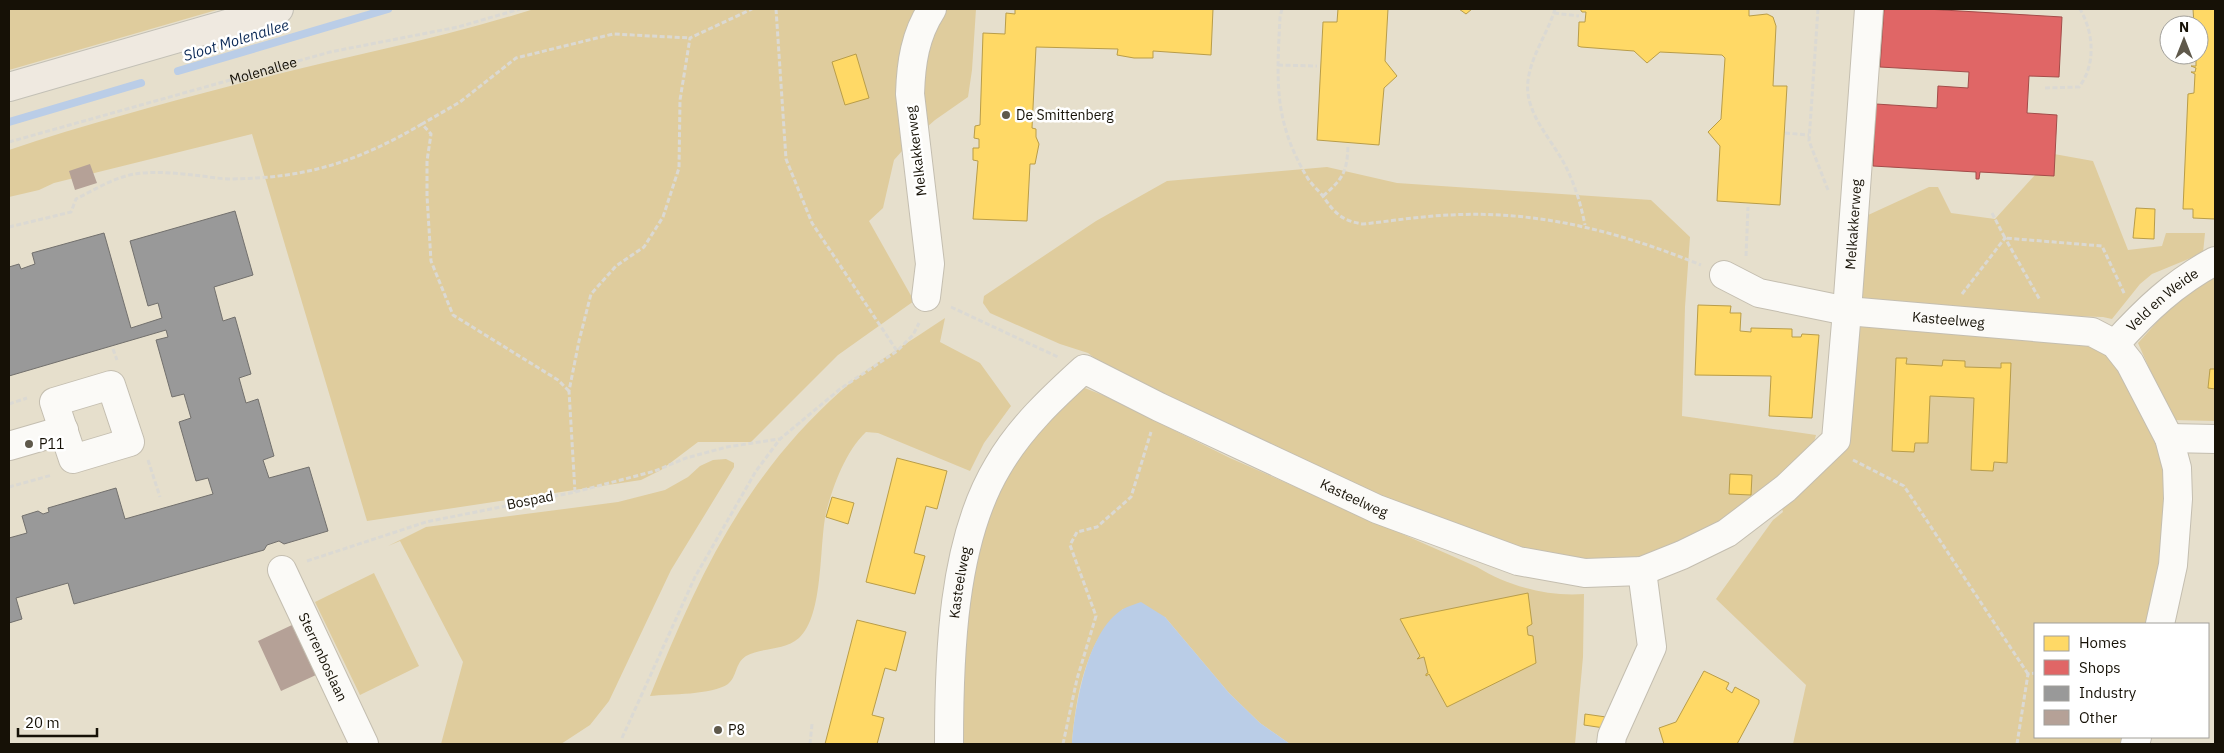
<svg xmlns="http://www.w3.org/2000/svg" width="2224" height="753" font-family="'IBM Plex Sans',sans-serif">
<rect width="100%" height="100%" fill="#e6dfcc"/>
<!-- green -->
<path fill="#dfcc9d" d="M9,9H220L9,70Z
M534,9H976L972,70L968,97L935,120L910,142L894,160L883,208L869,221L914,301L838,355L751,442H698L661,470L641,480L367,521L252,134L54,183L39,190L9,197V150C83,125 158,105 234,85C334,59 436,40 534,9Z
M2054,154L2093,161L2128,250L2162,246L2166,233H2205L2203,253L2152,274L2140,284L2112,319L2103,317L2036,315L1858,300L1866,216L1929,187H1938L1951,213L1995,219Z
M1327,167L1397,183L1651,200L1690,237L1685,307L1682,416L1816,435L1812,449L1795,466L1719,523L1640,561L1568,563L1434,523L1110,370L1088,353L1060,344L990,313L983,303L984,296L1096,221L1167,181Z
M2215,273V421L2172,420L2138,343L2187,289Z
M945,318L940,342L980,363L1011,406L984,443L970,471L878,433L866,432C845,452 833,486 826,513C819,544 824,616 799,638C784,651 763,647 746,656C735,663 737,677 728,684C712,695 670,694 650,696C698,577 744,477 842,390C873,363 911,341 945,318Z
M1857,325L2070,339L2103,348L2120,371L2165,456L2163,545L2148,624H2035V737H2125L2123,744H1793L1806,685L1716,599L1773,520L1783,512L1781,505L1848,439L1852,422Z
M1077,385L1105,396L1230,458L1477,567C1508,586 1548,597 1584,594L1583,657L1575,744H1290L1260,723L1229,693L1165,617L1123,609C1117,615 1109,622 1104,629C1082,663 1075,704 1072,744H962L967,608L978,553L995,492L1015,454Z
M726,459L734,463V467L671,570L609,701L590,725L561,744H441L463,662L400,541L388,546L426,527L618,502L665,490L688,477L700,466L713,460Z
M374,573L419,666L360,695L315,602Z"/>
<!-- water -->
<path fill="#bacde7" d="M1141,602L1165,617L1229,693L1260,723L1290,744H1072C1075,706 1087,631 1123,609C1128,606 1136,604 1141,602Z"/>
<!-- homes -->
<path fill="#ffd966" stroke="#b99d49" d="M1015,9H1213L1211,55L1153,51V58H1134L1117,55L1118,49L1036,47L1032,128L1036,129V137L1039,144L1035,164H1030L1027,221L973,219L978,161L973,160V148H979V139L974,138L975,126L980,125L983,33L1005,34L1006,13L1015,14Z
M1338,9H1388L1385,61L1397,76L1384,88L1379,145L1317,140L1323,22H1337Z
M1459,9H1472L1466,14Z
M1580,9H1749V16L1767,14L1773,17L1776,26L1773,86H1787L1780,205L1717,201L1720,146L1708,132L1721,119L1725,58L1722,55L1660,52L1647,63L1634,51L1581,47L1578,46L1579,22H1585L1586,12H1582Z
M2193,9H2215V219L2193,218V209H2183L2188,94L2194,93L2195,74L2191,72H2195L2196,68L2191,66H2196V55H2199V25H2194Z
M856,54L869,98L845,105L832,62Z
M2136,208L2155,209L2154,239L2133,238Z
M1698,305L1731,306L1730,313H1741L1740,331L1751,332V328L1792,329V337H1801L1802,334L1819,335L1812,418L1769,416L1771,376L1695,375Z
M1896,358H1907L1906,364L1942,366L1943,360L1965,361V367L2001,368V363H2011L2007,463L1994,462L1993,471L1971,470L1974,398L1930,396L1928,443H1915L1914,452L1892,451Z
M2210,369H2215V389L2208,388Z
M897,458L947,471L937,509L926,506L914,553L925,556L915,594L866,582Z
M1730,474L1752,475L1751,495L1729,494Z
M832,497L854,503L848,524L826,517Z
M1528,593L1532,624L1527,627L1528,635L1533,636L1536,663L1447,707L1429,674L1426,676V674L1428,673L1424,657L1417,659L1420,656L1400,619Z
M857,620L906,632L896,671L885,668L872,715L884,718L877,744H825Z
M1704,671L1729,683L1726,689L1732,693L1735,687L1759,700V703L1737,744H1664L1659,728L1676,722Z
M1585,714L1606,717L1604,728L1584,725Z"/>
<!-- shops -->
<path fill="#e06666" stroke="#a34c49" d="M1884,9H1926L2062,17L2059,77L2029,76L2027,113L2057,115L2054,176L1980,172L1979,179H1976V172L1873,166L1876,104L1937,108L1938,86L1968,88L1969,72L1880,67Z"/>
<!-- industry -->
<path fill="#999" stroke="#72706d" d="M235,211L253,275L214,287L223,321L235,317L251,374L239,378L246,403L258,399L274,456L263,460L269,478L309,467L328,531L284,544L279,541L267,545L264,550L74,604L68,583L16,598L22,619L9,623V538L27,533L22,516L38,511L43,514L49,512L48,508L116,488L125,519L213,494L208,478L196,481L179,422L191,418L184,394L172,397L156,340L168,337L166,330L9,376V267L19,264L21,269L35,264L32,253L104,233L131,328L162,318L158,303L148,306L130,241Z"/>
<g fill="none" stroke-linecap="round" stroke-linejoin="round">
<!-- stream -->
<path stroke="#bacde7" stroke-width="8" d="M178,71L388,9
M9,122L141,83"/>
</g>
<!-- building -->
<path fill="#b5a197" d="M90,164L97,183L75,190L69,171Z
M292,625L316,675L281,691L258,641Z"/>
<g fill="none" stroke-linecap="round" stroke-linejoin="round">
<!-- minor casing -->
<g stroke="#c4beb0" stroke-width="30">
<g id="minor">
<path id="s2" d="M1724,275L1759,293L1847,311L2092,332L2115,344L2130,363L2169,438L2177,468L2178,499L2173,565L2160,624"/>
<path d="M926,297L930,264L910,94C911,63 915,35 932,9"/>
<path id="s3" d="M2115,344C2146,310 2174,283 2215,261"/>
<path d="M111,385L130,442L73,459L54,402Z"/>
<path d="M2169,438L2215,439"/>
<path d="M9,446L64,430"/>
<path id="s4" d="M282,570L364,744"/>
<path id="s5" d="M949,744C949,657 952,542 998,466C1020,428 1052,398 1084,369L1159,407L1377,509L1518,561L1585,573L1642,571L1682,555L1727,533L1786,488L1836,440L1847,311L1869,9"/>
<path d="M1611,744L1612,736L1652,647L1642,571"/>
<path d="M2135,744L2137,737"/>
</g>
</g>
<!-- major casing -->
<g stroke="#c3c0b6" stroke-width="30">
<path id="major" d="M9,87L279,9"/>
</g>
<!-- path -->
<g stroke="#dbd9d3" stroke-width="3" stroke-dasharray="5 2.5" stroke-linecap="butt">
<path d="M776,9L786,159L812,223L897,351"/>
<path d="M1282,9L1280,17C1277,80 1273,120 1307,177C1311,184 1317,189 1322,195C1334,212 1341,221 1363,224C1392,221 1421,216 1450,215C1538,210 1620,232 1701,265"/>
<path d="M1555,9C1548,33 1531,55 1528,81C1524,113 1552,139 1566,167C1575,185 1581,205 1585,225"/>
<path d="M1818,9L1809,141L1828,190"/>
<path d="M1554,13L1579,16"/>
<path d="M1278,65L1317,66"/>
<path d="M2045,88L2079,87C2096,65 2094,33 2080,9"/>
<path d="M1785,133L1809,135"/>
<path id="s1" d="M9,142L330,52L458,27L520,9"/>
<path d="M1323,196C1343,179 1347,172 1348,146"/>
<path d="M1992,213L2005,238L2102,246L2125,295"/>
<path d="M9,227L71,212L76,199C94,190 115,177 135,174C153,171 175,173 193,175C205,176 218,179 231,179C307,178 357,162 422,124"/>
<path d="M1746,256L1748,207"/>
<path d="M1962,294L2005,238L2040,300"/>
<path d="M951,307L1058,357"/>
<path d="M113,349L117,360"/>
<path d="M569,391L558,380L453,315L431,261L427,196V161L431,134L422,124L460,102L516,58L613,34L690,38"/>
<path d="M9,404L27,398"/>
<path d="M148,460L160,497"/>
<path d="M1853,460L1904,486L2028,674"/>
<path d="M9,487L52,475"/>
<path d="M575,492L569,391L579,341L591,294L616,266L644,247L663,217L679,168L680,100L690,38L752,9"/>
<path d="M307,561L426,522L575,492L655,471L686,458L727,447L779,439"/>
<path d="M622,738L695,577L756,471L780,439L840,389L897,351L913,335L919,323"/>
<path d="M810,744L812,724"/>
<path d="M1063,744L1077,679L1096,616L1070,545L1077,532L1097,527L1131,497L1151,432"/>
<path d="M2017,744L2028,674L2035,673"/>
</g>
<!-- minor -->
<use href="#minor" stroke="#fbfaf7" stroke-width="28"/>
<!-- major -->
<use href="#major" stroke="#efe9e0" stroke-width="28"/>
</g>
<!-- markers -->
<g fill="#5f594b" stroke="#fff" stroke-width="2">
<circle cx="1006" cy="115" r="5"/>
<circle cx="29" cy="444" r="5"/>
<circle cx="718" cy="730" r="5"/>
</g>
<g text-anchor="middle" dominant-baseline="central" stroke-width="5" stroke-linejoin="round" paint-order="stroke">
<!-- street labels -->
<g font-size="14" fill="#161106" stroke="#fff">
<text stroke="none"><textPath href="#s1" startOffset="264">Molenallee</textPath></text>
<text transform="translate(916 151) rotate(-97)">Melkakkerweg</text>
<text stroke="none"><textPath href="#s5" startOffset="1469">Melkakkerweg</textPath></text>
<text stroke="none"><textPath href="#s3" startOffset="65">Veld en Weide</textPath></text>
<text stroke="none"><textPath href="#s2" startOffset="231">Kasteelweg</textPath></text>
<text stroke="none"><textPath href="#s5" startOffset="715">Kasteelweg</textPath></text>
<text transform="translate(530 500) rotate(-11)">Bospad</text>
<text stroke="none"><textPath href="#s5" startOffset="162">Kasteelweg</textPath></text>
<text stroke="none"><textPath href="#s4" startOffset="96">Sterrenboslaan</textPath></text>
</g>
<!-- poi labels -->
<g font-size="14" fill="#161106" stroke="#fff" text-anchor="start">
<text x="1016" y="115">De Smittenberg</text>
<text x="39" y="444">P11</text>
<text x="728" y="730">P8</text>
</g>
<!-- water labels -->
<g font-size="15" font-style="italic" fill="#0b2956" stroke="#fff">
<text transform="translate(236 40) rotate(-17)">Sloot Molenallee</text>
</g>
</g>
<!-- border -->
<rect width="2224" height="753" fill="none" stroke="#161106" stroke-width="20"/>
<!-- legend -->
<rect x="2034" y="623" width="175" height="115" fill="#ffffff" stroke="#a2a09b"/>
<rect x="2044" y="636" width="25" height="15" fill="#ffd966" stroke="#a2a09b"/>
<text x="2079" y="648" font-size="15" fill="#161106">Homes</text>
<rect x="2044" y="660" width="25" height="15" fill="#e06666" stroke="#a2a09b"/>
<text x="2079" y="673" font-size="15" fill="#161106">Shops</text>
<rect x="2044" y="686" width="25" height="15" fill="#999999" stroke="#a2a09b"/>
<text x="2079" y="698" font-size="15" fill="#161106">Industry</text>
<rect x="2044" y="710" width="25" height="15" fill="#b5a197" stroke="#a2a09b"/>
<text x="2079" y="723" font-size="15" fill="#161106">Other</text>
<!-- north arrow -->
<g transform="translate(2184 40)"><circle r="24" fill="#ffffff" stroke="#a2a09b"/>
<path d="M0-4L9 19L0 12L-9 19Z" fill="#5f594b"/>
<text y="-8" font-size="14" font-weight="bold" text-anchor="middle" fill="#161106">N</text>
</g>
<!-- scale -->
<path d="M18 728v8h79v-8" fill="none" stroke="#161106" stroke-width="2.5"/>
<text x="25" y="728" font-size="15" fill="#161106" stroke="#ffffff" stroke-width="4" paint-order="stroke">20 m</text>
</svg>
